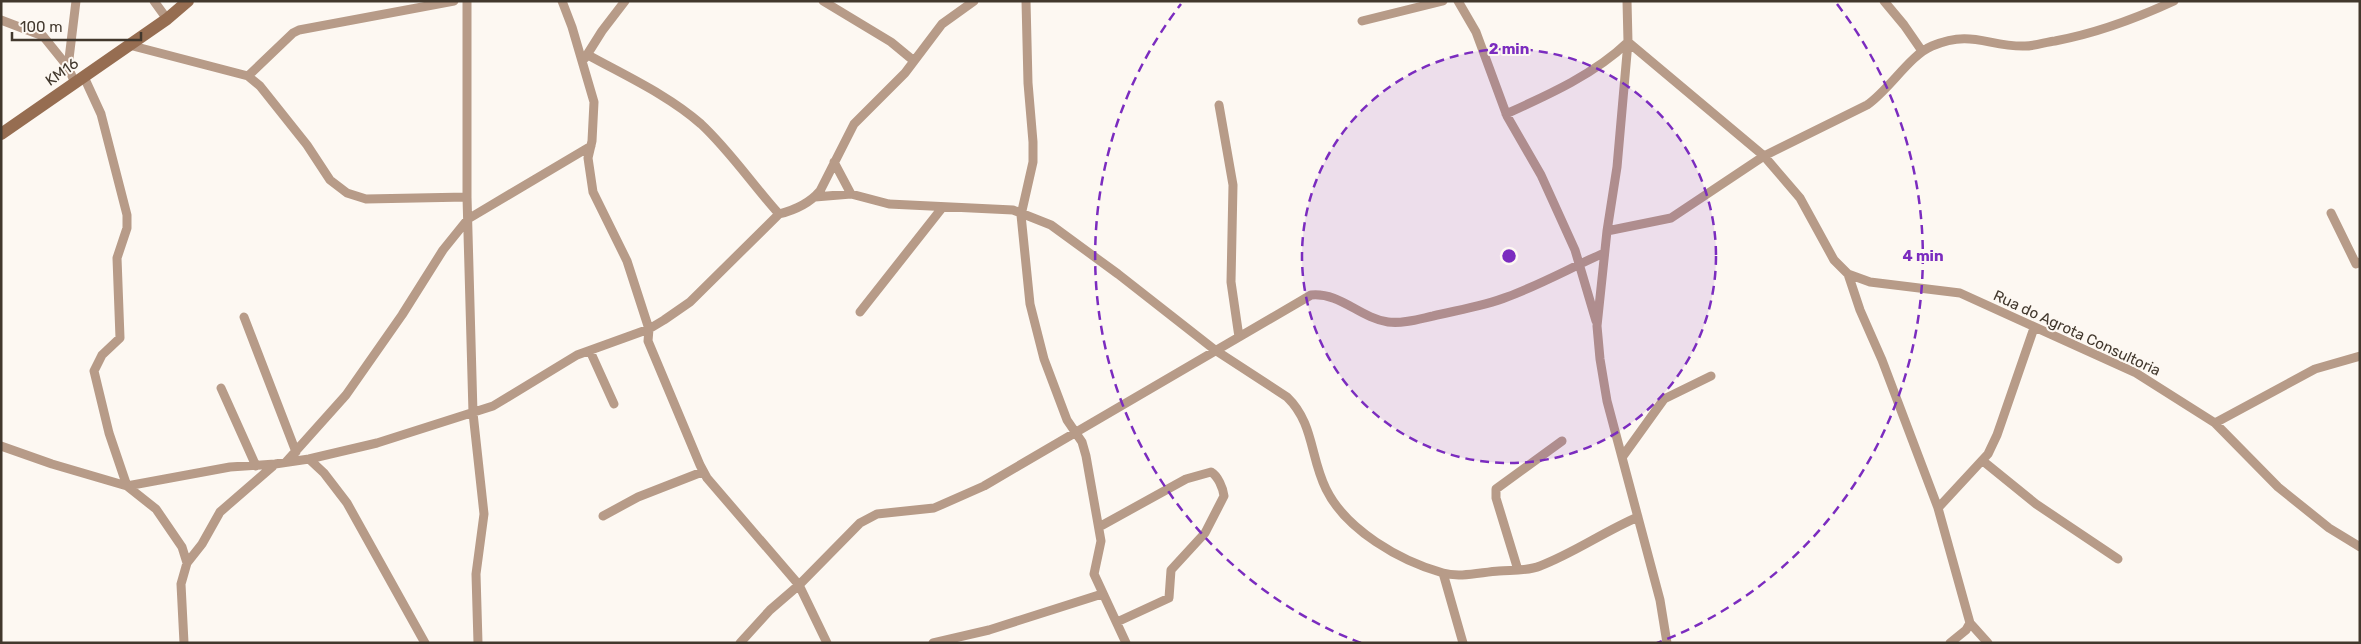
<svg xmlns="http://www.w3.org/2000/svg" width="2361" height="644" font-family="Rubik,sans-serif">
<rect width="100%" height="100%" fill="#fdf8f2"/>
<g fill="none" stroke-linecap="round" stroke-linejoin="round">
<!-- street -->
<path stroke="#b79b88" stroke-width="9" d="M154,1L167,19
M467,1V197L473,413L484,514L476,574L478,643
M562,1L572,27L594,102L592,141L588,158L593,192L627,261L649,329L648,341L700,465L707,478L799,585L827,643
M823,1L891,42L914,61
M1026,1L1028,83L1033,142V162L1021,215L1030,304L1044,359L1067,420L1082,442L1086,456L1101,541L1094,574L1126,643
M1458,1L1476,32L1507,116L1541,175L1575,250L1596,321
M1627,1L1628,42L1617,167L1607,231L1597,326L1600,359L1607,401L1660,600L1667,643
M1884,1L1904,25L1922,51
M1,20L43,36L68,67L75,83
M1362,21L1443,1
M1628,42L1764,156L1800,198L1834,260L1848,274L1860,310L1882,360L1938,508L1970,623L1988,643
M129,45L248,76L260,86L307,145L330,180L347,193L366,199L467,197
M588,55C626,76 668,95 701,124C730,151 752,184 779,214
M585,58L602,31L625,1
M68,67L76,1
M248,76L293,33L299,30L454,1
M84,77L101,114L127,215V228L117,258L120,338L102,355L94,371L109,433L127,486
M1219,105L1233,185L1231,282L1239,337
M1506,114C1548,95 1595,74 1628,42
M834,162L851,194
M815,197L851,194L889,204L1013,210L1051,225L1118,274L1215,350L1287,397C1314,423 1310,457 1326,489C1346,530 1400,561 1443,573C1460,578 1482,572 1499,571C1513,570 1528,571 1540,566C1574,553 1605,531 1638,517
M2331,213L2356,264L2360,262
M1607,231L1671,218L1764,156L1867,105C1889,90 1910,55 1932,46C1972,29 1988,47 2025,46C2035,46 2046,42 2055,41C2098,33 2135,19 2174,1
M1848,274L1870,282L1960,293L2136,373L2215,423L2278,487L2329,528L2360,547
M860,312L942,208
M244,317L296,452
M590,351L614,404
M221,388L256,466
M2215,423L2315,369L2360,356
M1,446L52,464L127,486L156,509L182,547L187,563
M1623,456L1664,399L1711,376
M309,459L324,473L347,503L425,643
M1983,461L2036,504L2118,559
M286,462L346,395L402,315L443,250L468,219L591,146
M127,486L230,467L275,464L309,459L377,443L493,406L577,355L649,329L664,320L690,302L779,214C795,210 809,204 820,191L854,124L905,73L942,24L974,1
M1938,508L1988,454L1997,435L2034,328
M603,516L638,497L702,472
M1099,527L1186,479L1211,472C1218,476 1223,488 1224,496L1205,533L1171,570L1169,598L1117,622
M1518,570L1496,498V489L1562,441
M1443,573L1463,643
M184,643L181,584L187,563L202,544L220,512L273,466
M740,643L770,610L799,585L860,523L877,514L934,508L984,486L1311,295C1340,292 1360,318 1388,322C1403,324 1419,319 1433,316C1458,310 1484,306 1507,297C1540,285 1572,267 1604,253
M933,643L989,630L1102,594
M1950,643L1966,630L1970,623"/>
<!-- secondary -->
<path stroke="#966d51" stroke-width="12" d="M1,134L167,19L188,1"/>
</g>
<!-- distance rings -->
<circle cx="1509" cy="256" r="207" fill="#7b2cbf" fill-opacity=".12"/>
<g fill="none" stroke="#7b2cbf" stroke-width="2.5" stroke-dasharray="9 6">
<circle cx="1509" cy="256" r="207"/>
<path d="M1361 643A414 414 0 0 1 1181 4M1837 4A414 414 0 0 1 1657 643"/>
</g>
<g text-anchor="middle" dominant-baseline="central" stroke-width="4" stroke-linejoin="round" paint-order="stroke">
<!-- street labels -->
<g font-size="15" fill="#42382d" stroke="#fdf8f2">
<text transform="translate(62 72) rotate(-35)">KM16</text>
<text transform="translate(2077 333) rotate(25)">Rua do Agrota Consultoria</text>
</g>
</g>
<circle cx="1509" cy="256" r="8" fill="#7b2cbf" stroke="#fdf8f2" stroke-width="2.5"/>
<g font-size="15" text-anchor="middle" font-weight="bold" fill="#7b2cbf" stroke="#fdf8f2" stroke-width="4" stroke-linejoin="round" paint-order="stroke">
<text x="1509" y="54">2 min</text>
<text x="1923" y="261">4 min</text>
</g>
<!-- border -->
<rect width="2361" height="644" fill="none" stroke="#42382d" stroke-width="5"/>
<!-- scale -->
<path d="M12 32v8h129v-8" fill="none" stroke="#42382d" stroke-width="2.5"/>
<text x="20" y="32" font-size="15" fill="#42382d" stroke="#fdf8f2" stroke-width="4" paint-order="stroke">100 m</text>
</svg>
